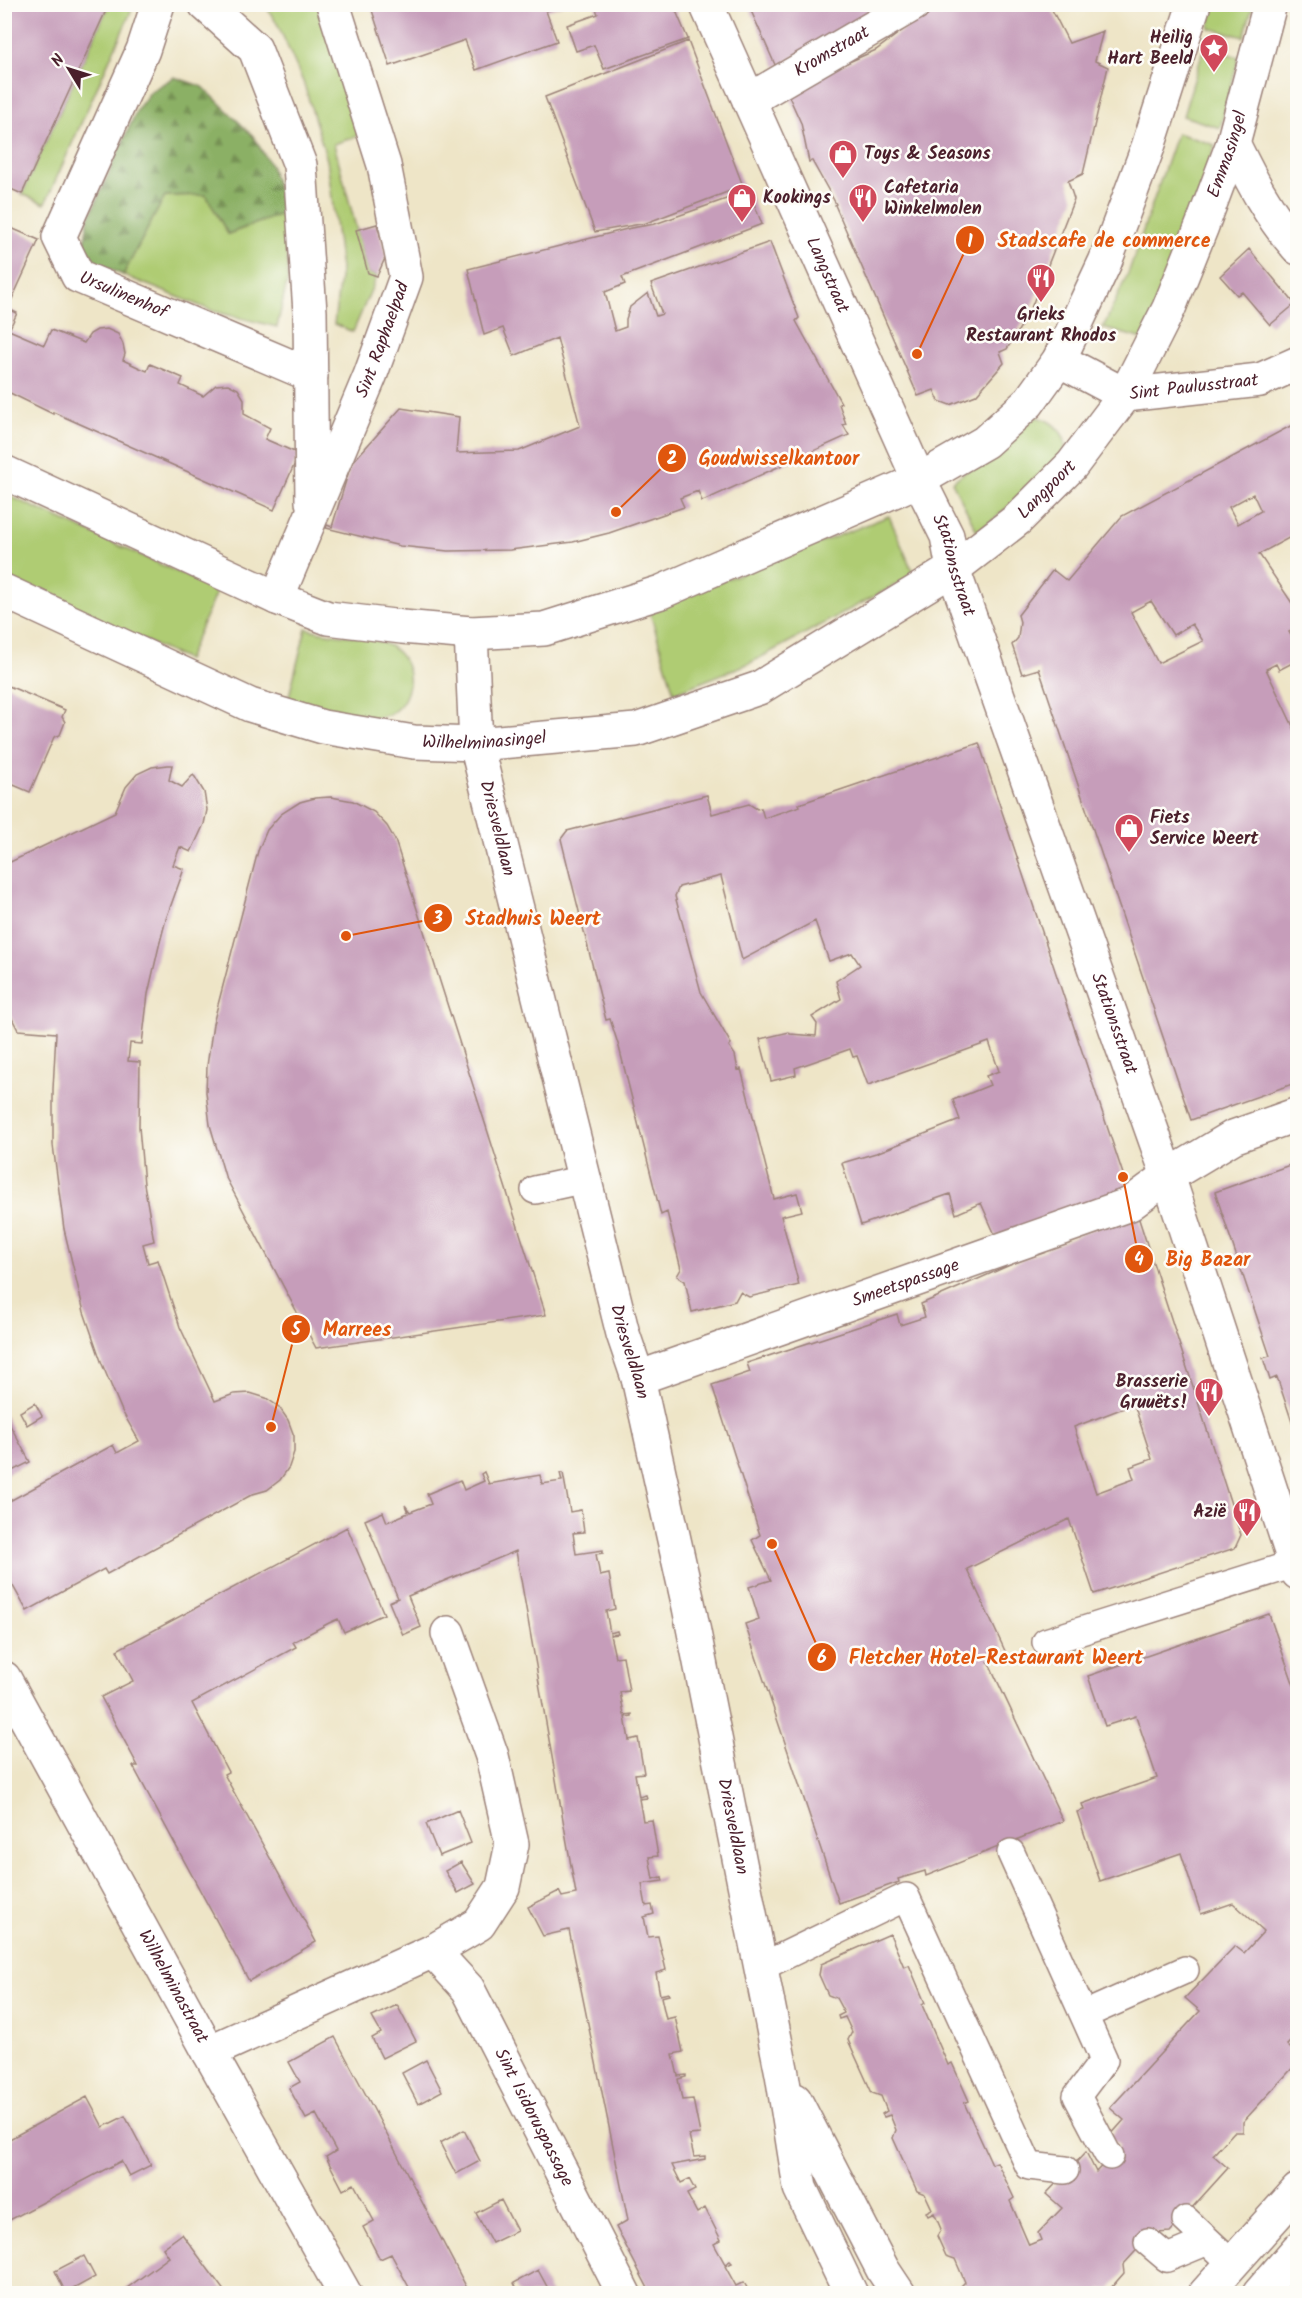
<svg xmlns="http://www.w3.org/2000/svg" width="1302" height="2298" font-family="Kalam,sans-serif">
<defs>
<pattern id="forest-firs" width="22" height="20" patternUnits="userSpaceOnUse" patternTransform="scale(1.5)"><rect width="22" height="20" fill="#8bb065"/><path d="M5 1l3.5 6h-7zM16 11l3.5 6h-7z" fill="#748f53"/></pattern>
</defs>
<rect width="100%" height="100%" fill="#fdfcf7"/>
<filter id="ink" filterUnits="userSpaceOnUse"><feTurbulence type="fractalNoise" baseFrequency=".0167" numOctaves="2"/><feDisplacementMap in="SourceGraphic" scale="12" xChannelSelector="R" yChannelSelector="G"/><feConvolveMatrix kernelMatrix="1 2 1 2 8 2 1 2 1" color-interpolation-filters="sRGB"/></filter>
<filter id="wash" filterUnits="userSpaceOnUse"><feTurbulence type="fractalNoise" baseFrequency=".008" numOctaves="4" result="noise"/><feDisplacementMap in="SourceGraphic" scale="24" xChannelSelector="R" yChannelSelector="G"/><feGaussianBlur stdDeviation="1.35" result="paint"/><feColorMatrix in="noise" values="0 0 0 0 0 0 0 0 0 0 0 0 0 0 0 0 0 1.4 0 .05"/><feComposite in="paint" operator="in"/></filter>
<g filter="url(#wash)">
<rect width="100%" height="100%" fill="#eee5c7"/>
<!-- grass -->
<path fill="#afcc73" stroke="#7c764f" stroke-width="1.5" d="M109,5H134L45,204L22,194Z
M265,5H324L363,134L334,144L368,273L377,276L353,332L334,324L341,269L327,160L304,84L278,25Z
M1213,5H1253L1244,37L1209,28Z
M1204,47L1239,57L1220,128L1183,116Z
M1177,133L1215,145L1200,194L1143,339L1103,328L1129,271Z
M206,195L228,234L284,213L288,278L277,327L213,311L123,275L165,196Z
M1036,417C1053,420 1073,437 1062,457C1056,467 1043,475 1035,483C1016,500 997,516 978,533L952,482Z
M5,494L217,590L187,660L5,577Z
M889,516L914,575L750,663L674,693L649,609Z
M306,628C332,638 373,633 394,649C405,658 411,672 409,685C399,742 323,713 288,700Z"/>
<!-- forest -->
<path fill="url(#forest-firs)" stroke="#6a6848" stroke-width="1.5" d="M174,77L203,87L253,136L271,166L284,213L228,234L206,195L165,196L123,275L96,263L84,246L88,220L137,110L151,91Z"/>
<g id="blocks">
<!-- building -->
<path fill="#c69dba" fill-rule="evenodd" d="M4,4H109L22,194L4,186Z
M370,4H564V5L546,11L557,41L476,70L465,40L390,66Z
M594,4H673L688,39L604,69L594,45L576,51L567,25L598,14Z
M748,4H889L776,67Z
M938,4H1049L1069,43L1103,31L1095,61L1108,67L1083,174L1068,181L1074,199L1029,313L1007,349L1000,352L1004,363L976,395L950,405L939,401L934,390L918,396L835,205L836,204L812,161L809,162L801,123L786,90L876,50Z
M688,41L743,186L646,223L595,232L545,97Z
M749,191L762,224L622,277L625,284L605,292L615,331L626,327V319L630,307L648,293L656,316L662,314L651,284L770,242L799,318L796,321L841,403L839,404L846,424L843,425L849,435L705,500L702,501L698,491L680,498L684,507L609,533L573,542L510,550L448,551L400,546L326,528L327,525L332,527L351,464L401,408L459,417L456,453L519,451L580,426L557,338L514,356L503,328L484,335L468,269L631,228L655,224Z
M377,224L386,256L377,276L368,273L356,230Z
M4,225L39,240L12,299L4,296Z
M1249,249L1295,304L1270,325L1242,292L1237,295L1220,276Z
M4,307L17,313L9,330L44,345L51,330L84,343L90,334L97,330L107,329L118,334L123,344L125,354L123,360L140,368L147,371L150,364L183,378L180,385L203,396L216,385L228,384L238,389L244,399V414L270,428L265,439L299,454L274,510L53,412V414L4,390Z
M1296,423L1298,533L1259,554L1298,612V627L1289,632L1298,647V660L1279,670L1276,664L1266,669L1298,737V1082L1191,1120L1039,669L1022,674L1012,645L1018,638L1020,622L1018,615L1053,570L1067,581L1122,516ZM1253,494L1261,511L1238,524L1229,507ZM1151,601L1173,635L1192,624L1203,641L1158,663L1131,612Z
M4,684L65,710L62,717L65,722L60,735L54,737L30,792L4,781Z
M979,743L1128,1189L996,1237L981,1203L956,1214L950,1194L861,1225L842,1163L876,1153L960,1120L953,1100L990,1085L986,1076L999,1071L989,1042L868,1085L857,1056L853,1057L850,1049L795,1068L796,1075L771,1081L760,1039L789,1032L790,1034L816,1036L817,1024L812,1017L841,999L836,981L860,965L852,953L829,961L815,921L742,960L721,876L679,887L675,896L701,992L731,1044L729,1046L735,1055L738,1070L741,1069L774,1199L797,1193L802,1211L781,1216L799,1285L749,1297L740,1292L735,1301L692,1312L685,1281L677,1276L681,1269L667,1212L661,1215L619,1047L610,1019L606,1020L602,1004L561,839L567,831L707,795L712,814L749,804L757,809L761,808L764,818L800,806L799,804Z
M168,765H172L169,780L182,787L193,775L195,777L204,792L207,810L204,824L191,852L180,847L173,865L184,869L166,919L159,946L148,994L142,1044L130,1043L128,1061L140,1062L139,1127L144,1184L154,1241L143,1244L148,1263L158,1260L180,1327L215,1401L234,1394L250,1393L266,1398L279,1407L288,1420L294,1436V1452L289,1467L280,1480L267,1490L253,1494L107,1574L104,1569L27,1611L4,1570V1504L113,1445L117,1453L139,1441L122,1411L102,1364L84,1312L64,1229L53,1145V1089L56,1033L18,1030L4,1003V865L115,812L126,787L137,774L152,767Z
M331,797L353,801L374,812L387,826L395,840L546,1315L316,1348L225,1176L210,1125L206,1092L207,1066L213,1024L258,851L267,830L281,814L300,802L315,798Z
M1298,1162V1437H1297L1277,1377L1270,1380L1263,1358L1270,1356L1215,1192Z
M1136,1210L1241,1535L1235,1548L1094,1594L1069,1519L967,1569L1006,1653L988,1661L1063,1821L926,1876L925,1871L898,1879L899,1882L839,1903L745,1624L759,1619L749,1587L771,1580L752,1540L760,1535L712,1385L750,1372L747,1363L897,1314L900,1325L925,1317L921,1304ZM1134,1404L1152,1459L1130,1467L1134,1479L1096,1493L1074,1427Z
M35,1403L42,1416L27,1425L20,1412Z
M4,1414L30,1462L4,1475Z
M484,1472L489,1484L540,1475L542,1484L562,1481L560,1473H563L570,1512L581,1510L584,1532L573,1533L576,1554L603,1550V1553L596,1554L600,1576L609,1574L615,1609L606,1611L610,1633L617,1631L618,1634L610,1635L615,1657L623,1656L629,1691L620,1692L624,1715L632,1714V1716L625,1717L629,1740L638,1738L644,1773L635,1774L639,1797L646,1795L647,1798L639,1799L643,1821L652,1820L658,1856L649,1857L653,1879L662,1877L663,1881L642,1884L646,1906L652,1905L654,1914L644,1917L648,1937L658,1936L666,1970L656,1973L660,1995L668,1993L669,1995L661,1997L666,2019L675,2017L683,2052L673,2054L678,2076L686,2075V2077L678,2079L682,2100L693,2099L700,2134L689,2135L694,2157L705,2156V2159L672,2165L681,2183L689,2179L695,2190L687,2194L697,2213L705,2208L721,2240L714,2244L725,2264L730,2261L732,2263L725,2266L736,2286L744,2282L750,2294H651L616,2227L628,2220L569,1930L543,1936L528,1907L559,1891L562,1897L576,1894L516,1551L408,1596L421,1627L403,1635L389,1602L398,1598L365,1520L383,1512L387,1522L408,1513L405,1505L410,1512L431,1504L427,1494L460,1480L464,1490L484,1481L481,1474Z
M347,1527L384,1614L344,1632L338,1619L329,1623L293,1642L296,1647L192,1703L228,1772L224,1774L316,1942L249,1981L133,1766H138L101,1697L133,1681L117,1650Z
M1269,1614L1298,1697V2034L1287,2045L1298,2055V2062L1243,2122V2132H1234L1213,2155L1228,2168L1170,2232L1157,2233L1154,2231L1123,2265L1124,2273L1110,2289L1100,2290L1097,2294H960L957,2290L965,2282L955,2259L946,2256L937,2236L941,2229L934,2213L928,2216L926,2212L932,2209L925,2194L917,2191L893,2138L896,2130L890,2115L884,2117L882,2114L887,2111L881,2096L872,2093L848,2040L852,2032L845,2017L839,2019L838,2016L844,2013L836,1998L828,1995L819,1975L821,1964L890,1934L904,1967L909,1965L925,2003L922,2005L948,2065L952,2063L969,2101L964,2103L992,2164L997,2162L1014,2198L1010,2201L1029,2245L1041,2240L1038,2233L1062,2208L1046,2194L1086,2152L1096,2172L1120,2146L1109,2137L1124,2120L1110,2108L1200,2011L1185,1998L1235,1946L1244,1953L1264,1931L1233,1903L1201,1914L1181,1853L1100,1881L1077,1812L1084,1810L1082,1804L1157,1778L1136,1716L1105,1726L1088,1676Z
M458,1810L471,1843L439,1856L426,1824Z
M461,1862L475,1884L458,1893L445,1871Z
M397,2005L416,2041L382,2058L372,2038L381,2033L372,2017Z
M335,2037L373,2108L470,2294H407L411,2291L391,2254L380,2259L363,2227L374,2221L354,2184L343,2190L326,2157L336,2151L316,2114L306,2119L289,2088L300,2082L289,2062Z
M426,2060L442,2091L418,2104L402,2073Z
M87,2097L103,2127L125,2116L151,2165L129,2176L121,2161L4,2223V2142Z
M464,2130L480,2161L456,2174L440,2143Z
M501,2200L517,2231L492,2243L476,2213Z
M182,2234L225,2292L119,2294L169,2257L163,2248Z
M84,2256L95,2277L66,2293L55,2271Z
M538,2270L551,2294H519L514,2283Z"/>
</g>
</g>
<g filter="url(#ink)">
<use href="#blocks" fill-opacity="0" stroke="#9c8279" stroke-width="1.5"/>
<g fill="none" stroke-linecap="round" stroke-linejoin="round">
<!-- lane casing -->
<g stroke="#9c8279" stroke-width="30">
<path id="lane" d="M535,1190L585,1179
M1046,1642L1294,1564
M1011,1853L1104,2060L1077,2096L1107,2153L1110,2156
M759,1968L906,1897L1029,2166L1065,2170
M1084,2015L1185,1970
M1186,2220L1220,2252
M1148,2242L1167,2258L1208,2241"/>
</g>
<!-- street casing -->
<g stroke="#9c8279" stroke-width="36">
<g id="street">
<path id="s1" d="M158,4L143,50L59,237L78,276L311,375"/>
<path d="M205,4L255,49L300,165L310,312L312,502"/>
<path id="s2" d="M706,4L919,480L947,536L953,569L1168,1176L1298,1573"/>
<path id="s3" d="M749,100L914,4"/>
<path d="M1233,143C1251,180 1270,217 1298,248"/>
<path id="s4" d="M277,598L370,376L406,277L384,165L333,4"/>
<path id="s5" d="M638,1378L1130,1204L1168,1176L1233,1137L1298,1114"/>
<path id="s6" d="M4,1678L209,2052L345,2294"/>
<path id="s7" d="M433,1951L468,1989L624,2294"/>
<path d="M209,2052L433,1951L479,1924L503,1887L512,1844L492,1756L448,1633"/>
</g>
</g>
<!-- secondary casing -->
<g stroke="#9c8279" stroke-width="36">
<g id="secondary">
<path id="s8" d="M1059,360L1125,395L1260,380L1298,363"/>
<path d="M4,472L277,598L328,618L402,627L471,633L544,629L661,592L919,480L985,442L1028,403L1059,360L1105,262L1148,147L1194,4"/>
<path id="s9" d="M4,591L250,705L323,727L414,742L476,744L636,730L759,688L953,569L1018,519L1072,465L1125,395L1169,308L1202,226L1233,143L1270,4"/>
<path id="s10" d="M471,633L476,744L623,1334L638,1378L689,1607L782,2074L800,2188L851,2294"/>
<path d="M795,2100L883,2270L899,2294"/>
<path d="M1205,2294L1298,2190"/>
<path d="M1259,2294L1298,2249"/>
</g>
</g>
<!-- lane -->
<use href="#lane" stroke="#fff" stroke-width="27"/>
<!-- street -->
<use href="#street" stroke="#fff" stroke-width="33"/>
<!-- secondary -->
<use href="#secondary" stroke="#fff" stroke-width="33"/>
</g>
</g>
<!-- icons -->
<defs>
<g id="sight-pin" transform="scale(1.5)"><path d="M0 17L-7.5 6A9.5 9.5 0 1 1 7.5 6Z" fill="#d1495b" stroke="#fdfcf7"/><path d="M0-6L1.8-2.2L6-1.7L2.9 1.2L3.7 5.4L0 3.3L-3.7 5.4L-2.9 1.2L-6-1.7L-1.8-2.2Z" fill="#fff"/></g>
<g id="shop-pin" transform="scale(1.5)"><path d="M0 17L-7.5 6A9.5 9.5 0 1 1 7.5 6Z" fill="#d1495b" stroke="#fdfcf7"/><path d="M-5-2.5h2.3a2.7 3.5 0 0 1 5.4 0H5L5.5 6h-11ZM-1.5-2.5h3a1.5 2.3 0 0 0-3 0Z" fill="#fff"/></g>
<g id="restaurant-pin" transform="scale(1.5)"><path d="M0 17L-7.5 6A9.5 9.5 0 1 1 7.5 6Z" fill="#d1495b" stroke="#fdfcf7"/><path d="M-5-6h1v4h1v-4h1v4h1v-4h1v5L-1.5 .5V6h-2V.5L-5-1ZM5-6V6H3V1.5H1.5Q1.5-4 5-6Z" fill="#fff"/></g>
</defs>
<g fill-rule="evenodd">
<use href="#sight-pin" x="1214" y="48"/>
<use href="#shop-pin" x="843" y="154"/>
<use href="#shop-pin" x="742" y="198"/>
<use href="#restaurant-pin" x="863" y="198"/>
<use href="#restaurant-pin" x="1041" y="278"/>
<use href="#shop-pin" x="1129" y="828"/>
<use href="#restaurant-pin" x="1209" y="1392"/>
<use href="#restaurant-pin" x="1247" y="1512"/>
</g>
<g text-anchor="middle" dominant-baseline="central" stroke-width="5" stroke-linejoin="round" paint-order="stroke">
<!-- poi labels -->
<g font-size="18" font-weight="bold" fill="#4a1f2b" stroke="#fdfcf7" text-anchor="start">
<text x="1193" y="38" text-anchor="end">Heilig<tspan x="1193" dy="21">Hart Beeld</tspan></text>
<text x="864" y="154">Toys &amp; Seasons</text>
<text x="884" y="188">Cafetaria<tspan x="884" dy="21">Winkelmolen</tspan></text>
<text x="763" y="198">Kookings</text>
<text x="1041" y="315" text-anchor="middle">Grieks<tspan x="1041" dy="21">Restaurant Rhodos</tspan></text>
<text x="1150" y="818">Fiets<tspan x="1150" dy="21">Service Weert</tspan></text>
<text x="1188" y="1382" text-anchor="end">Brasserie<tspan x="1188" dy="21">Gruuëts!</tspan></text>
<text x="1226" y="1512" text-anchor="end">Azië</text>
</g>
<!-- street labels -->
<g font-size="18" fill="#4a1f2b" stroke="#fdfcf7">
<text stroke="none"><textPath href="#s3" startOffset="96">Kromstraat</textPath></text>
<text stroke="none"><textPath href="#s9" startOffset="1528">Emmasingel</textPath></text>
<text stroke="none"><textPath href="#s2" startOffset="297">Langstraat</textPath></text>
<text stroke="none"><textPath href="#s1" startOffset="346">Ursulinenhof</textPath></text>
<text stroke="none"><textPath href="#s4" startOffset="279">Sint Raphaelpad</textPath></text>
<text stroke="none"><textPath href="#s8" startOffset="144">Sint Paulusstraat</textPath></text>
<text stroke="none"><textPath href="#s9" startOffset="1143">Langpoort</textPath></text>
<text stroke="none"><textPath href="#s2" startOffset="614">Stationsstraat</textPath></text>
<text stroke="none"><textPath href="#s9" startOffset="510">Wilhelminasingel</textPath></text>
<text stroke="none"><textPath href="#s10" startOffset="198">Driesveldlaan</textPath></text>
<text stroke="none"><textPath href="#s2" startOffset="1100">Stationsstraat</textPath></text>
<text stroke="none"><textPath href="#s5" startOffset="284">Smeetspassage</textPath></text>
<text stroke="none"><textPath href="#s10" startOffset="738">Driesveldlaan</textPath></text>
<text stroke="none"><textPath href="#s10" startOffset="1224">Driesveldlaan</textPath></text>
<text stroke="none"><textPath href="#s6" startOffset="352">Wilhelminastraat</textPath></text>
<text stroke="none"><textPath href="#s7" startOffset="196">Sint Isidoruspassage</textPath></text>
</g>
</g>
<!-- callouts -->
<path fill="none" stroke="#e0560e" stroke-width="2" d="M917 354L970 240M616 512L672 458M346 936L438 918M1123 1177L1139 1259M271 1427L296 1329M772 1544L822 1657"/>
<g fill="#e0560e" stroke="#fdfcf7" stroke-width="2">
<circle cx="917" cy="354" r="6"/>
<circle cx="616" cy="512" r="6"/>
<circle cx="346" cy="936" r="6"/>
<circle cx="1123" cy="1177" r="6"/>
<circle cx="271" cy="1427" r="6"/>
<circle cx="772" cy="1544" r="6"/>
<circle cx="970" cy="240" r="15"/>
<circle cx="672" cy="458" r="15"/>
<circle cx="438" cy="918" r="15"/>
<circle cx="1139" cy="1259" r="15"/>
<circle cx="296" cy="1329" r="15"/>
<circle cx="822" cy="1657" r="15"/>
</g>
<g font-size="18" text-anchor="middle" font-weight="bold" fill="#fff">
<text x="970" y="247">1</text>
<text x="672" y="464">2</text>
<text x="438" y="924">3</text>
<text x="1139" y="1265">4</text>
<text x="296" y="1335">5</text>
<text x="822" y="1663">6</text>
</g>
<g font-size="20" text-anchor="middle" font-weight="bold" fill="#e0560e" stroke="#fdfcf7" stroke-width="5" stroke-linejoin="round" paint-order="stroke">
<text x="1104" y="247">Stadscafe de commerce</text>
<text x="779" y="465">Goudwisselkantoor</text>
<text x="533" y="925">Stadhuis Weert</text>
<text x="1208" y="1266">Big Bazar</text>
<text x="357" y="1336">Marrees</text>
<text x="996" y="1664">Fletcher Hotel-Restaurant Weert</text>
</g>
<!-- margin -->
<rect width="1302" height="2298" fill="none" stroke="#fdfcf7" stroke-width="24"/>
<!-- north arrow -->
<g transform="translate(69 69) rotate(308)" stroke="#fdfcf7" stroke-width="4.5" paint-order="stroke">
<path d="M0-4.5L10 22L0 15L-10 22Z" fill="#4a1f2b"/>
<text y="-9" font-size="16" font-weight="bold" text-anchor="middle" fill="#4a1f2b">N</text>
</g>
</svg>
